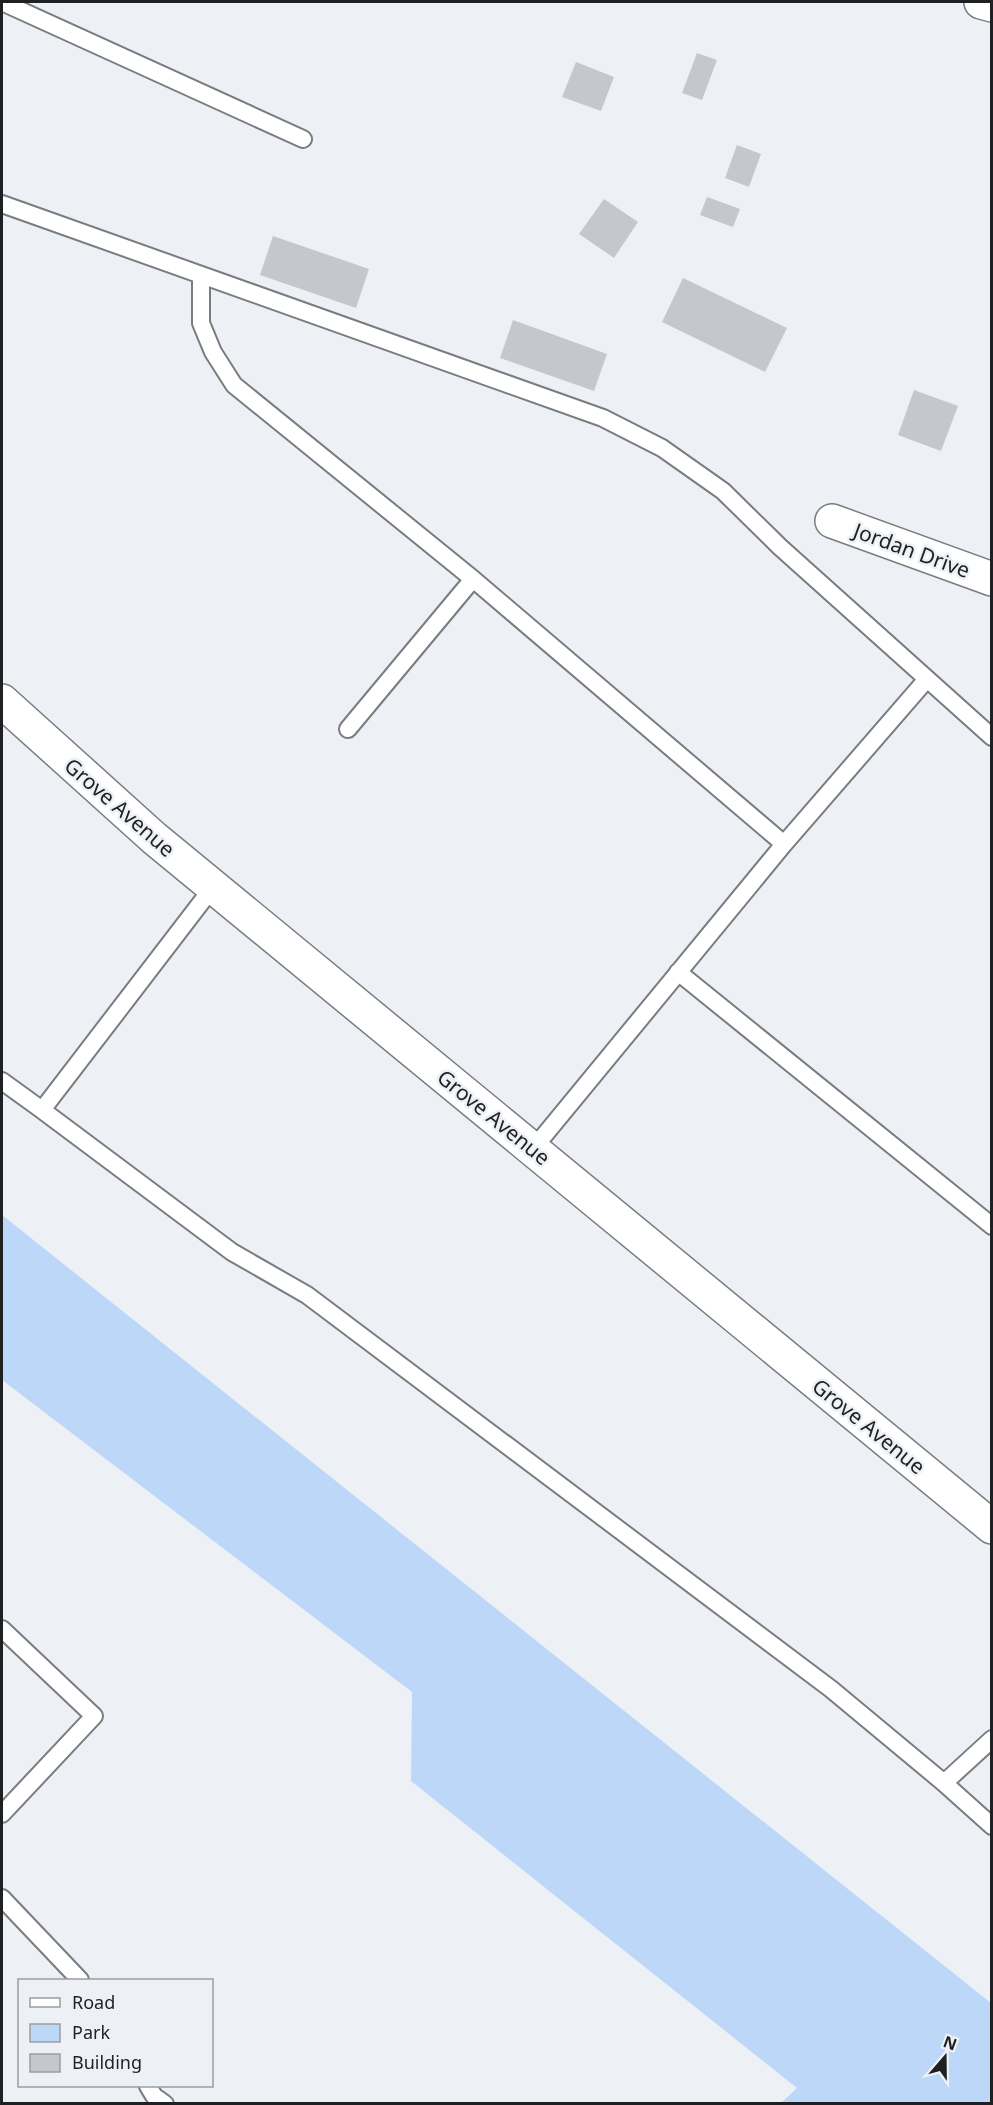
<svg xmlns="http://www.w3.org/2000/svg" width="993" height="2105" font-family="'Noto Sans',sans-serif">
<rect width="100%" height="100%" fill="#edf1f6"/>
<!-- green -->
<path fill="#bdd7f9" d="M2,1215L991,2003V2103H781L797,2088L411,1781L412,1692L2,1380Z"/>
<!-- building -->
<path fill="#c4c8cc" d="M697,53L717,60L702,100L682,93Z
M576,62L614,77L601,111L562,97Z
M737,145L761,154L749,187L725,178Z
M707,197L740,209L733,227L700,215Z
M604,199L638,222L614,258L579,234Z
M273,236L369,269L356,308L260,275Z
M683,278L787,328L765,372L662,322Z
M513,320L607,354L594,391L500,358Z
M914,390L958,406L941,451L898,435Z"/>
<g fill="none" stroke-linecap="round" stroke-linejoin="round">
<!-- service casing -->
<g stroke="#797c80" stroke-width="20">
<path id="service" d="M2,2L303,139
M2,204L603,418L662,448L723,491L780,547L992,737
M201,275V323L213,352L234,385L473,579L784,844
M348,729L473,579
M678,972L992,1226
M2,1081L42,1110L213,887
M42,1110L232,1252L307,1295L831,1689L944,1783L992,1739
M533,1149L784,844L927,679
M2,1629L94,1716L2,1814
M944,1783L992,1826
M2,1898L80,1980
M148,2086L154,2096L165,2104"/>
</g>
<!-- minor casing -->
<g stroke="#797c80" stroke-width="36">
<path id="minor" d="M981,2L992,5
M832,521L992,579
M2,701L154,838L992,1527"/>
</g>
<!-- service -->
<use href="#service" stroke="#fff" stroke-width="16"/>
<!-- minor -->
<use href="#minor" stroke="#fff" stroke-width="33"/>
</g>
<g text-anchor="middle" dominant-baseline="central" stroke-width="5" stroke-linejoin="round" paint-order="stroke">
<!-- street labels -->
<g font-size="21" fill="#1e2021" stroke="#edf1f6">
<text transform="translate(912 550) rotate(20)">Jordan Drive</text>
<text transform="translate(120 807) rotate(41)">Grove Avenue</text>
<text transform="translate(494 1117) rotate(39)">Grove Avenue</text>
<text transform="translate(869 1426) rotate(39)">Grove Avenue</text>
</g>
</g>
<!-- border -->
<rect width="993" height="2105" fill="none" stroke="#1e2021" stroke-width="6"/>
<!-- legend -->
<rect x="18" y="1979" width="195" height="108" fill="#edf1f6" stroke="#9a9da1" stroke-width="1.5"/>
<rect x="30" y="1998" width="30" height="9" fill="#ffffff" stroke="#9a9da1" stroke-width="1.5"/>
<text x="72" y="2009" font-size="18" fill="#1e2021">Road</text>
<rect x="30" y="2024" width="30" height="18" fill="#bdd7f9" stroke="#9a9da1" stroke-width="1.5"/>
<text x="72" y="2039" font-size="18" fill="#1e2021">Park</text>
<rect x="30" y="2054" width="30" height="18" fill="#c4c8cc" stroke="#9a9da1" stroke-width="1.5"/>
<text x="72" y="2069" font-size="18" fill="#1e2021">Building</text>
<!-- north arrow -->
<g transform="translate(945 2057) rotate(20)" stroke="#edf1f6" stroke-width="4.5" paint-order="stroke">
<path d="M0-4.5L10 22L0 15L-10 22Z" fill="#1e2021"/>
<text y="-9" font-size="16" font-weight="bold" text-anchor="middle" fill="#1e2021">N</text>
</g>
</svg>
